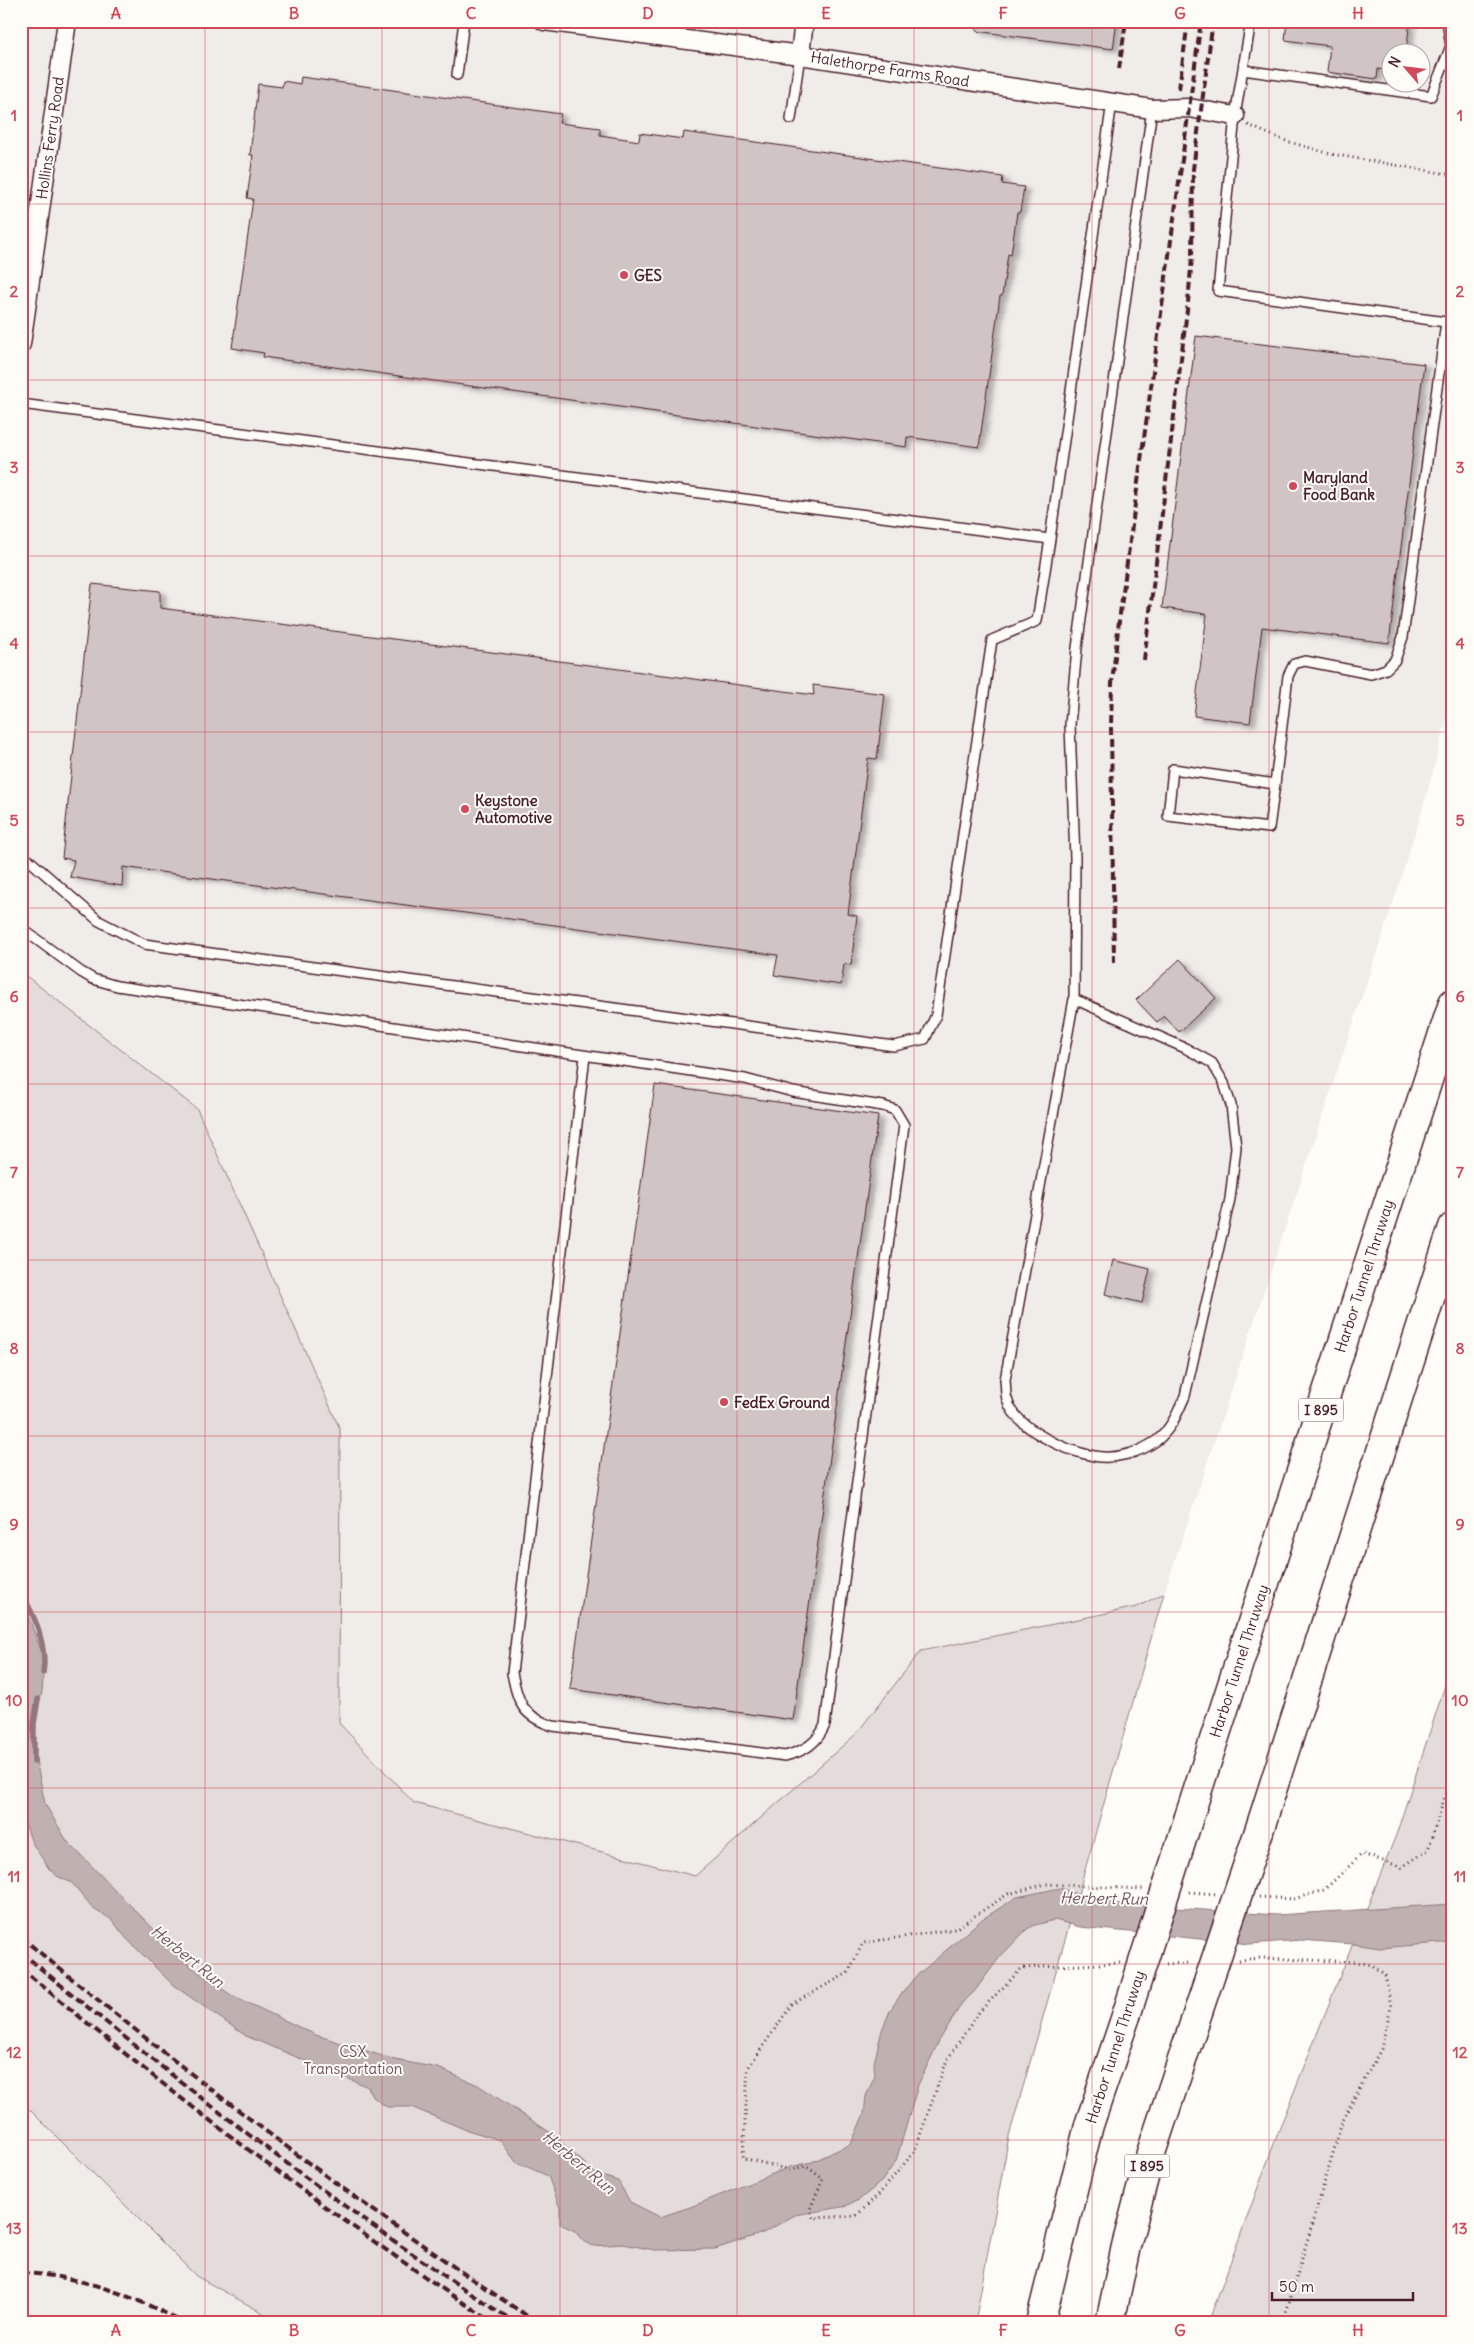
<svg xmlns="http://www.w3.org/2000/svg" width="1474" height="2344" font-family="Delius,sans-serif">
<defs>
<filter id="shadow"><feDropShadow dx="5.5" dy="3" stdDeviation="2.5" flood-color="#0004"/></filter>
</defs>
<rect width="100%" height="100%" fill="#fdfcf7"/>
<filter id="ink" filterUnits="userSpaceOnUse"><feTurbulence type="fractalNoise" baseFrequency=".02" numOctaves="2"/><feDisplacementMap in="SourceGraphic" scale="10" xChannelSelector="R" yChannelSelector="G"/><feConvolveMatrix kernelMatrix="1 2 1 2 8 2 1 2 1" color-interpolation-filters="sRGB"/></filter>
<g filter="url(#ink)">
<!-- built -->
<path fill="#f0ece8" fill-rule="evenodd" d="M21,21H1453V694L1426,797L1396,894L1164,1593L1137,1607L921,1651L856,1734L695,1877L414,1803L339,1723L340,1429L197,1109L21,972ZM1392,52H1422V82H1392Z
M21,2101L196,2276L281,2323H21Z"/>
<!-- green -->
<path fill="#e3dcda" stroke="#967e82" d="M21,972L197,1109L340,1429L339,1723L414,1803L695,1876L856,1734L921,1651L1137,1607L1164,1593L1009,2136L975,2323H281L196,2276L21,2101Z
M1453,1661V2323H1208L1282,2122L1396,1835Z"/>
<!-- water -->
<path fill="#c0b1b1" stroke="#91777b" d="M21,1598L42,1652L44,1666L42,1692L34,1724L33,1745L45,1804L67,1841L190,1966L231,1995L316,2035L395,2060L438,2068L478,2085L551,2133L596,2174L618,2181L630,2202L660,2217L693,2206L790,2167L812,2162L851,2144L864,2114L866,2096L875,2076L874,2063L882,2030L890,2011L897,2000L914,1978L981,1920L1017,1897L1060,1888L1090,1899L1118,1904L1276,1915L1453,1904V1942L1380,1948L1353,1944L1301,1940L1250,1944L1080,1927L1055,1920L1035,1925L1027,1929L999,1958L974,1992L962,2003L939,2041L918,2085L896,2161L882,2181L859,2200L842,2207L795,2215L763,2233L715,2249L655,2250L623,2244L593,2246L582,2240L575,2231L560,2224V2208L548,2176L516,2162L500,2140L464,2129L411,2107H387L373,2097L368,2087L246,2036L173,1985L126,1938L112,1920L92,1907L72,1883L57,1876L50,1870L32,1843L21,1812Z"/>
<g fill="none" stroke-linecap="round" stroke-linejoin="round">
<!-- stream -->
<path stroke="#91777b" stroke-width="5.5" d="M21,1592C34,1614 48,1647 43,1673
M34,1762V1724L38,1699"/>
</g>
<!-- building -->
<path fill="#d0c5c4" stroke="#4a1f2b" filter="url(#shadow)" d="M977,21H1117L1113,49L976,31Z
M1287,21H1410L1406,52H1392V71L1378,69L1377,79L1327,72L1330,46L1285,40Z
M301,77L561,114L559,123L600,128V135L639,141L640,133L683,139L684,132L1003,177L1002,184L1024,187L1020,212H1017L1011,255L1008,254L1002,296H1000L979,447L907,437L906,447L263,357L264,353L232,348L253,199L247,198L253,155H250L258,84L282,87L283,81L300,84Z
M1196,336L1424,364L1389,643L1262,627L1250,723L1194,716L1207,614L1162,608Z
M92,584L160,591V608L814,695L813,685L885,694L877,759L868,758L848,914L857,916L851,965L844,964L841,985L774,975L778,955L123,867L122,886L70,877L74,860L62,858Z
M1180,959L1216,998L1179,1032L1164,1016L1157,1022L1136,1000Z
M655,1085L878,1116L793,1720L570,1689Z
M1113,1260L1150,1269L1142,1303L1105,1294Z"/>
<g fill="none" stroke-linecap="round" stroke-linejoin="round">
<!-- service casing -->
<g stroke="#4a1f2b" stroke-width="12">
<path id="service" d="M1251,21L1235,116L1218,291L1446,322L1403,637L1395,660L1386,669L1371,674L1305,661L1294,664L1288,676L1275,784L1173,769L1168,816L1269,828L1275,784
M1243,70L1431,96L1451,46L1447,21
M457,75L464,21
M791,119L800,55
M21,404L1050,539
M21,857L29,860L99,921L144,944L894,1046L925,1039L936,1015L992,640L1037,621L1050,539L1112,102
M21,928L81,972L93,979L117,986L745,1079L793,1092L883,1106L895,1110L904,1125L825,1725C817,1744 804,1751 785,1756L553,1726C522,1716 518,1703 512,1673L585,1056
M1074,999L1185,1048L1212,1063L1224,1083L1231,1105L1236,1147L1230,1199L1185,1396C1178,1412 1171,1430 1156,1441C1139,1453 1114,1460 1094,1456C1066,1451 1015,1429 1007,1399C1005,1393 1006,1386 1005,1380L1074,999L1075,858L1070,725L1077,648L1152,109"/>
</g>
<!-- minor casing -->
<g stroke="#4a1f2b" stroke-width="21">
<path id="minor" d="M544,21L800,55L1152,109L1189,108L1235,116
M800,55L804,21
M21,344L67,21"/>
</g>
<!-- motorway casing -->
<g stroke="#4a1f2b" stroke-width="31">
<path id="motorway" d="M1189,1817L1453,1003
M1259,1831L1453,1227
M1040,2323L1089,2125L1126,2016
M1110,2323L1126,2246L1149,2159L1198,2012"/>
</g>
<!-- path -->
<path stroke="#4a1f2b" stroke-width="3" stroke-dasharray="1 4" stroke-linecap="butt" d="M1248,125L1283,140L1331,154L1453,175
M1189,1892L1216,1894
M1259,1897L1294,1899L1324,1890L1362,1854L1402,1867L1428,1850L1453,1771
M1239,1960L1261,1958L1357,1962L1372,1965L1385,1975L1391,2006L1381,2049L1343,2119L1283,2323
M1120,1963L1022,1968L979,2012L947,2060L914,2152L880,2193L856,2216L813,2218L810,2209L823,2179L806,2166L790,2170L743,2158L748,2068L792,2004L848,1973L863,1943L955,1929L1008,1894L1046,1884L1143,1889
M1166,1964L1190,1963"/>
<!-- service -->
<use href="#service" stroke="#fdfcf7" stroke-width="9"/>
<!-- minor -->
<use href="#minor" stroke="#fdfcf7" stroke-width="18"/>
<!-- motorway -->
<use href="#motorway" stroke="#fdfcf7" stroke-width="28"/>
<!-- rail -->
<path stroke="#4a1f2b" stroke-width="4" stroke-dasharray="8 4" stroke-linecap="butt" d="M1119,69L1126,21
M1179,89L1188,21
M1144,660L1188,302L1192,257L1193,169L1213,21
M1114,963L1111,727L1112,683L1119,621L1201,21
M21,1937C187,2074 357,2205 538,2323
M21,1952C179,2084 342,2211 516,2323
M21,1968C172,2095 329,2215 494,2323
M21,2273C77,2275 134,2295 183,2323"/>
<!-- motorway-bridge casing -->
<g stroke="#4a1f2b" stroke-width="31" stroke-linecap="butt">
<path id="motorway-bridge" d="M1198,2012L1259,1831
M1126,2016L1189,1817"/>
</g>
<!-- motorway-bridge -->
<use href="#motorway-bridge" stroke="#fdfcf7" stroke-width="28"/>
</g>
</g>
<!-- grid -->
<path fill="none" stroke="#d1495b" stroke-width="1" stroke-opacity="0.55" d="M205,21V2323M382,21V2323M560,21V2323M737,21V2323M914,21V2323M1092,21V2323M1269,21V2323M21,204H1453M21,380H1453M21,556H1453M21,732H1453M21,908H1453M21,1084H1453M21,1260H1453M21,1436H1453M21,1612H1453M21,1788H1453M21,1964H1453M21,2140H1453"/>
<!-- markers -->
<g fill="#d1495b" stroke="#fdfcf7" stroke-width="2">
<circle cx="624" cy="275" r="5"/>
<circle cx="1293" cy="486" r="5"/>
<circle cx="465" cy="809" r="5"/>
<circle cx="724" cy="1402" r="5"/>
</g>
<g text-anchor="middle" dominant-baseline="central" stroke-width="4" stroke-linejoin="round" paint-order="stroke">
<!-- shield labels -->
<g fill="#fdfcf7" stroke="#806168" stroke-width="1">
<rect x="1298.5" y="1398.5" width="45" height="23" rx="4"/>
<rect x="1124.5" y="2154.5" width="45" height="23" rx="4"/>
</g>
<g font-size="14" font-weight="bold" fill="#4a1f2b">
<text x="1321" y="1410">I 895</text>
<text x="1147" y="2166">I 895</text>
</g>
<!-- street labels -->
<g font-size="15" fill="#4a1f2b" stroke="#fdfcf7">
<text transform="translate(890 69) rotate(9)">Halethorpe Farms Road</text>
<text transform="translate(50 138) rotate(-82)">Hollins Ferry Road</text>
<text transform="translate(1364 1276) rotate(-72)">Harbor Tunnel Thruway</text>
<text transform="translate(1239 1661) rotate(-72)">Harbor Tunnel Thruway</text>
<text transform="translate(1115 2047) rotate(-72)">Harbor Tunnel Thruway</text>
</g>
<!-- poi labels -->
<g font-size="15" font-weight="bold" fill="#4a1f2b" stroke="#fdfcf7" text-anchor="start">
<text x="634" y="275">GES</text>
<text x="1303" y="477">Maryland<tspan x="1303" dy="17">Food Bank</tspan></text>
<text x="475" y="800">Keystone<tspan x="475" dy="17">Automotive</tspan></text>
<text x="734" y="1402">FedEx Ground</text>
</g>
<!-- park labels -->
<g font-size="15" fill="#704e57" stroke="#fdfcf7">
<text x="353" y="2051">CSX<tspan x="353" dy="17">Transportation</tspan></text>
</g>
<!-- water labels -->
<g font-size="16" font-style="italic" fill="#73525a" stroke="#fdfcf7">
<text transform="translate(1104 1898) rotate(1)">Herbert Run</text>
<text transform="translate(188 1956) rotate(39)">Herbert Run</text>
<text transform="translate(579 2162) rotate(40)">Herbert Run</text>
</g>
</g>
<!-- margin -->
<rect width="1474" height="2344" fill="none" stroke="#fdfcf7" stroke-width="55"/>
<!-- north arrow -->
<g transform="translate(1406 68) rotate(298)"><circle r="24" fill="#fdfcf7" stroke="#b5a4a5"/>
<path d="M0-4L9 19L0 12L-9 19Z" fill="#d1495b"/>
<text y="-8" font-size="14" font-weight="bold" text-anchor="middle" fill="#4a1f2b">N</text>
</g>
<!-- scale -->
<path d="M1272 2292v8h141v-8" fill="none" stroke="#4a1f2b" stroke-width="2.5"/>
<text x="1279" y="2292" font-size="15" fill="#4a1f2b" stroke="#fdfcf7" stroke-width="4" paint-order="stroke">50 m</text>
<rect x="28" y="28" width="1418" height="2288" fill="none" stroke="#d1495b" stroke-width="2"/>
<g font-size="16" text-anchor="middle" font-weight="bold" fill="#d1495b">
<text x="116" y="19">A</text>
<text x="294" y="19">B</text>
<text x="471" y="19">C</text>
<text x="648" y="19">D</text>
<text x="826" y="19">E</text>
<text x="1003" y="19">F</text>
<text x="1180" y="19">G</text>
<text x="1358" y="19">H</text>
<text x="14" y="121">1</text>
<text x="1460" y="121">1</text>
<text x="14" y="297">2</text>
<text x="1460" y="297">2</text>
<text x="14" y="473">3</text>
<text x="1460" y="473">3</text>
<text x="14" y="649">4</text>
<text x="1460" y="649">4</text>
<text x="14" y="826">5</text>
<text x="1460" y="826">5</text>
<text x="14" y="1002">6</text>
<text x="1460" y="1002">6</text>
<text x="14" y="1178">7</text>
<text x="1460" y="1178">7</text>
<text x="14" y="1354">8</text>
<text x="1460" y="1354">8</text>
<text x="14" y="1530">9</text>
<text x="1460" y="1530">9</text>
<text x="14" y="1706">10</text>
<text x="1460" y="1706">10</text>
<text x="14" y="1882">11</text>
<text x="1460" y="1882">11</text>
<text x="14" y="2058">12</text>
<text x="1460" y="2058">12</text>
<text x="14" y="2234">13</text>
<text x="1460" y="2234">13</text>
<text x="116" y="2336">A</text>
<text x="294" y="2336">B</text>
<text x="471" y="2336">C</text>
<text x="648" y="2336">D</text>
<text x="826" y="2336">E</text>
<text x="1003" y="2336">F</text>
<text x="1180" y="2336">G</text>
<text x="1358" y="2336">H</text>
</g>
</svg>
